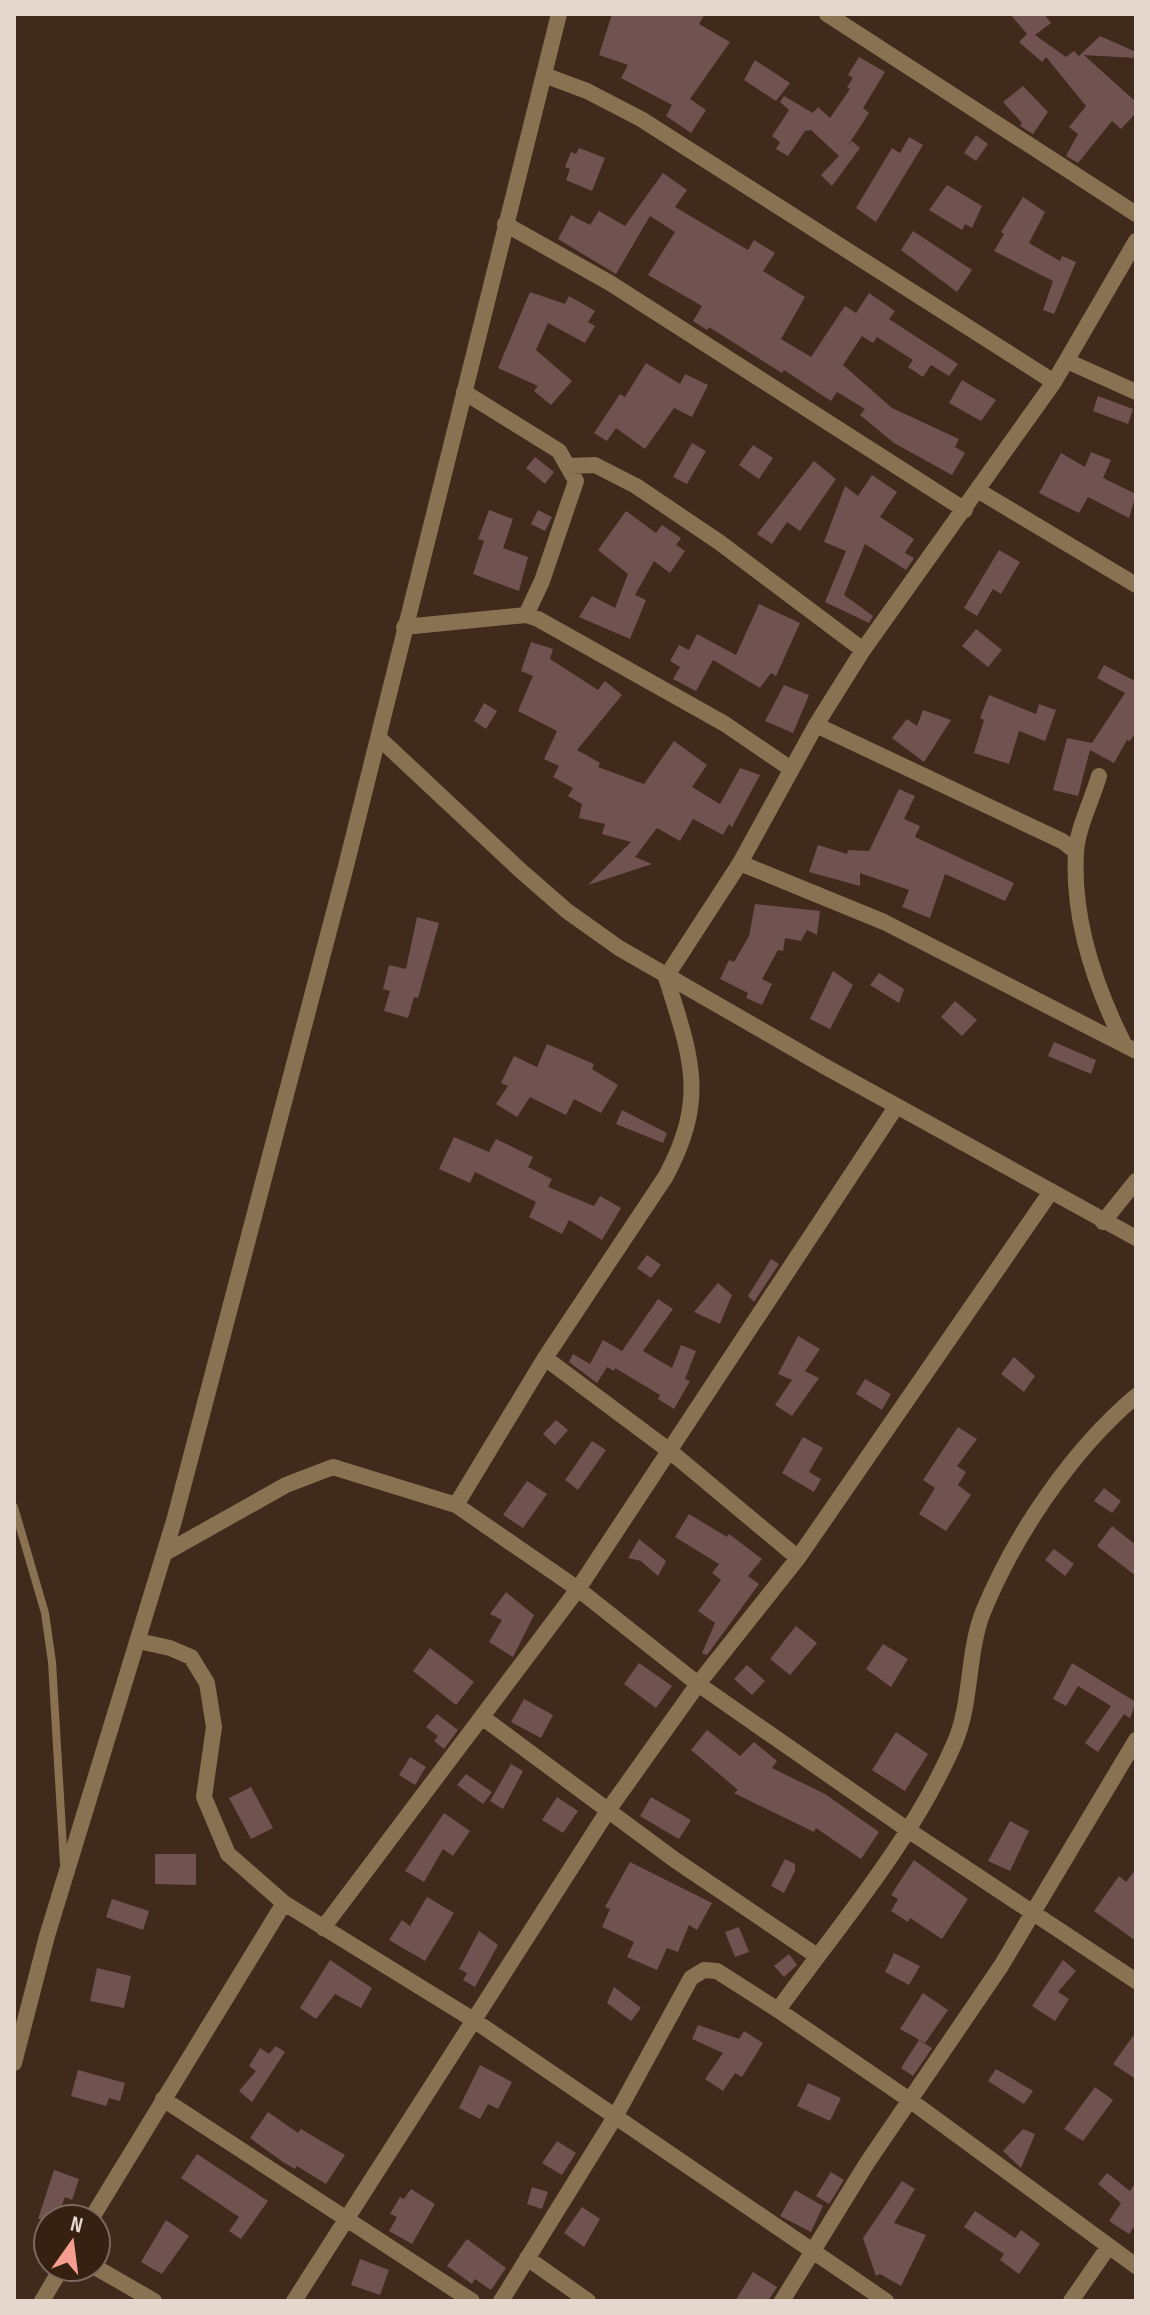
<svg xmlns="http://www.w3.org/2000/svg" width="1150" height="2315" font-family="'Sofia Sans Condensed',sans-serif">
<rect width="100%" height="100%" fill="#402a1c"/>
<!-- building -->
<path fill="#705251" d="M612,14H705L699,24L730,42L690,99L706,110L691,133L666,116L672,105L621,78L628,65L599,55Z
M1010,14H1044L1051,23L1035,35L1066,57L1074,51L1079,56L1100,36L1136,52V58L1084,55L1136,102V113L1121,129L1112,121L1078,163L1066,156L1078,134L1069,127L1086,106L1046,57L1042,62L1019,42L1027,34Z
M859,57L885,72L863,108L869,113L847,147L852,141L860,148L832,186L821,175L839,156L811,130L805,131L788,156L776,149L780,142L772,136L789,110L780,102L784,96L813,113L818,107L830,118L850,89L847,87L853,78L848,75Z
M755,60L790,83L776,101L744,80Z
M1023,86L1048,112L1033,134L1020,126L1022,123L1003,102Z
M976,135L988,144L976,161L964,153Z
M909,137L923,145L876,222L856,208L892,148L900,153Z
M579,148L605,158L592,191L566,180L570,169L565,167L571,152L576,154Z
M663,173L687,190L675,207L748,250L754,240L775,253L763,271L805,297L781,339L811,357L845,306L856,313L869,293L895,311L889,319L958,364L949,376L931,365L923,377L908,367L913,360L877,337L873,343L862,336L843,365L892,408L959,439L955,447L965,453L952,475L894,443L860,415L865,409L837,392L831,401L784,370L782,373L709,327L707,330L693,321L702,306L648,275L675,232L650,216L616,274L558,239L571,215L590,225L599,211L625,226Z
M947,185L982,206L972,228L965,224L962,230L929,210Z
M1023,197L1045,212L1029,243L1060,261L1062,256L1076,262L1054,314L1043,310L1053,281L994,251L1004,234L1001,232Z
M913,231L972,270L957,292L901,250Z
M530,292L565,304L569,296L595,311L588,322L595,326L585,343L548,323L536,350L572,381L551,405L534,391L538,386L498,368Z
M646,363L680,384L685,374L708,385L692,417L674,408L645,449L616,428L607,441L594,433L620,394L625,397Z
M962,380L996,400L981,421L949,403Z
M1098,396L1133,409L1128,424L1093,411Z
M692,443L706,451L687,484L673,477Z
M753,445L773,458L759,479L739,465Z
M1091,452L1111,460L1103,478L1136,494L1129,518L1088,497L1079,513L1039,493L1061,453L1085,467Z
M535,457L554,472L545,484L526,468Z
M814,461L836,479L800,531L787,522L772,544L757,534Z
M872,475L897,492L880,517L914,539L905,553L914,558L906,570L865,544L844,595L873,616L869,623L825,602L846,551L824,542L845,486L858,496Z
M489,510L513,519L503,548L528,557L519,591L473,574L484,541L478,539Z
M538,510L552,517L545,531L531,524Z
M626,511L656,533L662,525L681,538L676,545L685,551L670,573L654,561L635,595L646,600L630,639L579,617L592,596L615,608L628,574L598,550Z
M999,550L1020,562L1001,594L993,589L977,616L964,608Z
M759,604L800,623L776,676L771,673L760,688L713,660L696,691L673,679L680,667L670,661L679,645L689,650L697,634L736,655Z
M976,629L1002,650L988,667L962,646Z
M531,642L553,649L550,659L598,690L605,681L622,695L577,750L600,763L598,767L644,784L674,741L707,765L692,787L720,804L740,768L760,775L732,827L729,824L723,835L693,819L680,841L657,828L635,857L652,864L588,885L631,842L602,834L605,824L579,818L582,804L568,796L573,788L553,777L559,766L544,759L557,731L518,711L533,676L521,671Z
M1104,665L1133,680L1136,676V732L1130,741L1127,740L1114,763L1090,750L1078,796L1053,790L1067,738L1092,743L1125,693L1097,678Z
M784,685L809,695L793,733L765,721Z
M989,695L1036,714L1039,704L1056,710L1045,741L1019,731L1009,764L974,753L984,720L980,718Z
M484,703L497,711L486,729L474,721Z
M923,710L951,720L924,762L892,738L907,719L917,726Z
M899,789L915,796L904,819L920,826L915,837L1014,883L1005,901L945,874L930,918L902,907L909,890L860,873V886L809,872L818,845L847,854L848,850L869,851Z
M755,904L820,911L817,935L807,930L801,941L785,938L783,951L778,950L762,979L772,984L762,1005L746,998L748,993L720,979L729,960L734,962L749,936Z
M417,917L439,923L418,998L414,997L408,1018L384,1011L390,991L383,989L389,965L406,969Z
M833,971L853,985L830,1029L810,1019Z
M879,973L904,989L899,1003L870,985Z
M955,1001L977,1020L962,1036L941,1017Z
M1054,1042L1096,1060L1091,1074L1048,1056Z
M547,1044L594,1064L592,1069L618,1085L601,1113L574,1099L566,1115L530,1097L517,1117L496,1104L508,1086L501,1083L514,1056L537,1067Z
M622,1110L667,1133L663,1143L616,1124Z
M454,1137L489,1152L496,1139L533,1157L528,1167L552,1179L548,1187L594,1206L600,1196L621,1208L602,1240L569,1220L562,1234L529,1217L536,1202L475,1172L470,1183L439,1169Z
M647,1255L661,1265L651,1278L637,1268Z
M771,1259L779,1264L754,1302L748,1296Z
M718,1283L732,1295L720,1324L694,1312Z
M658,1299L673,1309L643,1351L672,1368L681,1345L696,1351L685,1379L690,1381L674,1409L658,1399L660,1395L615,1368L614,1371L607,1367L597,1383L569,1362L573,1354L590,1364L603,1340L622,1351Z
M798,1336L820,1349L805,1371L819,1378L792,1416L775,1405L792,1380L778,1374Z
M1014,1357L1035,1376L1024,1392L1001,1374Z
M865,1379L891,1394L882,1410L856,1394Z
M556,1420L568,1430L555,1445L543,1434Z
M958,1427L977,1439L957,1466L966,1472L958,1485L971,1495L946,1531L919,1514L935,1488L923,1480Z
M803,1437L823,1448L809,1472L821,1479L814,1492L782,1473Z
M592,1441L606,1450L578,1490L565,1480Z
M527,1481L547,1494L523,1528L503,1515Z
M1104,1488L1121,1501L1112,1513L1094,1501Z
M689,1514L727,1537L729,1534L762,1559L748,1576L759,1584L707,1655L702,1653L715,1623L698,1611L721,1580L712,1573L719,1564L675,1537Z
M1112,1526L1136,1545V1576L1097,1546Z
M639,1539L666,1561L658,1576L641,1561L628,1558Z
M1054,1549L1074,1564L1065,1576L1045,1560Z
M506,1592L534,1615L513,1657L489,1642L502,1620L490,1614Z
M796,1626L817,1643L790,1675L770,1659Z
M883,1644L908,1659L891,1687L866,1669Z
M430,1648L474,1682L456,1705L413,1671Z
M639,1663L672,1686L656,1708L624,1684Z
M1072,1663L1136,1702L1130,1718L1124,1714L1098,1752L1085,1743L1111,1706L1078,1686L1066,1706L1053,1699Z
M747,1665L765,1681L752,1695L734,1679Z
M524,1699L553,1715L541,1738L511,1722Z
M437,1714L458,1730L444,1749L434,1741L438,1736L426,1727Z
M707,1730L740,1756L754,1742L777,1761L772,1768L825,1794L879,1832L861,1859L816,1828L814,1832L734,1793L738,1790L691,1750Z
M896,1732L928,1754L905,1791L872,1770Z
M410,1757L426,1767L415,1785L399,1775Z
M511,1764L523,1771L503,1809L490,1801Z
M466,1774L492,1792L483,1804L457,1785Z
M251,1787L273,1828L251,1839L229,1798Z
M557,1797L578,1811L563,1833L542,1820Z
M651,1797L691,1820L679,1839L640,1816Z
M444,1813L470,1831L453,1856L443,1849L424,1882L405,1871Z
M1010,1821L1029,1831L1010,1871L988,1861Z
M155,1854H196V1885L155,1884Z
M785,1859L795,1864V1871L784,1893L771,1886Z
M914,1860L968,1899L942,1939L910,1918L908,1922L891,1911L898,1899L891,1895Z
M630,1862L712,1903L697,1930L689,1925L678,1952L667,1948L657,1970L627,1957L634,1942L602,1927L610,1909L605,1907Z
M1136,1869V1941L1094,1911L1119,1876L1126,1882Z
M427,1897L454,1913L425,1961L389,1940L402,1920L410,1926Z
M112,1899L149,1911L143,1930L106,1917Z
M739,1927L749,1952L735,1957L725,1932Z
M479,1931L498,1945L475,1987L463,1980L467,1973L459,1969Z
M894,1953L920,1966L909,1985L885,1972Z
M789,1954L797,1965L784,1977L774,1966Z
M330,1960L372,1988L361,2008L335,1994L316,2019L300,2008Z
M1063,1960L1076,1971L1058,1992L1069,1999L1055,2021L1032,2006Z
M97,1968L131,1976L124,2008L90,2001Z
M614,1987L641,2008L631,2021L607,2003Z
M923,1993L948,2010L925,2043L900,2029Z
M698,2025L739,2039L744,2031L763,2043L742,2077L735,2073L723,2091L705,2079L723,2053L692,2039Z
M1136,2032V2079L1113,2064Z
M919,2040L932,2048L913,2076L901,2068Z
M276,2046L285,2052L252,2102L239,2091L256,2071L249,2066L260,2048L269,2054Z
M480,2065L512,2082L498,2109L488,2104L480,2119L459,2108Z
M996,2069L1033,2091L1024,2104L988,2081Z
M78,2070L125,2083L120,2101L109,2098L106,2106L71,2096Z
M808,2083L841,2098L830,2121L797,2106Z
M1095,2087L1113,2100L1083,2141L1064,2129Z
M268,2112L298,2133L301,2129L345,2155L326,2184L297,2166L295,2169L283,2162L250,2138Z
M1023,2129L1035,2134L1021,2168L1003,2151Z
M557,2141L576,2153L562,2175L542,2163Z
M197,2154L268,2201L241,2239L229,2231L239,2217L181,2178Z
M54,2170L79,2179L72,2200L65,2197L57,2219H38Z
M831,2172L844,2180L829,2204L816,2196Z
M1107,2173L1130,2191L1136,2182V2224L1129,2234L1109,2221L1121,2203L1098,2184Z
M902,2181L915,2189L894,2223L926,2235L901,2286L880,2274L876,2276L863,2238Z
M532,2187L548,2192L542,2209L527,2204Z
M411,2189L435,2204L412,2244L389,2231L397,2217L390,2214L400,2197L404,2199Z
M795,2190L823,2206L811,2232L780,2216Z
M582,2207L600,2219L584,2247L564,2233Z
M975,2211L1015,2238L1021,2230L1040,2244L1019,2274L1000,2260L1004,2254L964,2227Z
M166,2220L189,2236L162,2274L141,2262Z
M467,2239L506,2268L491,2290L475,2279L472,2284L447,2266Z
M360,2259L389,2270L380,2295L351,2285Z
M753,2272L777,2287L768,2301H735Z"/>
<g fill="none" stroke-linecap="round" stroke-linejoin="round">
<!-- service -->
<path stroke="#887251" stroke-width="8" d="M14,1507L45,1613L52,1662L64,1864"/>
<!-- minor -->
<path stroke="#887251" stroke-width="16" d="M827,14L1136,214
M544,75L587,91L641,119L1054,382
M505,224L610,283L965,510
M1136,241L1054,382L863,650L816,725L740,863L666,977C691,1057 708,1097 666,1176L545,1358L456,1505L578,1589L698,1684L908,1830L1136,1981
M1067,361L1136,392
M464,392L559,451L576,481L542,581L526,615
M570,466L595,465L636,486L719,542L863,650
M979,491L1136,585
M404,627L526,615L538,619L725,724L791,769
M816,725L1062,841L1075,851
M1099,776C1092,800 1077,829 1076,853C1072,920 1095,986 1124,1044
M740,863L884,922L1136,1051
M1103,1222L1136,1181
M545,1358L671,1452L798,1558
M165,1553L286,1485L333,1467L456,1505
M138,1641L170,1648L191,1657L207,1683L214,1727L204,1797L228,1854L284,1903L472,2019L886,2301
M482,1717L675,1860L817,1956
M323,1928L578,1589L896,1107
M778,2010C840,1924 913,1840 955,1742C972,1702 967,1653 983,1612C1015,1534 1072,1450 1136,1396
M163,2099L472,2301
M91,2219L284,1903
M527,2258L588,2301
M95,2267L154,2301
M42,2301L62,2267
M294,2301L609,1809L698,1684L798,1558L1050,1193
M501,2301L615,2117L691,1978L704,1970L717,1971L778,2010L911,2101L1136,2266
M782,2301L867,2163L1001,1966L1136,1740
M1071,2301L1109,2246"/>
<!-- tertiary -->
<path stroke="#887251" stroke-width="16" d="M379,738L520,870L567,911L619,948L824,1066L1136,1238
M14,2063L47,1936L174,1521L345,870L559,14"/>
</g>
<!-- border -->
<rect width="1150" height="2315" fill="none" stroke="#e5d7ce" stroke-width="32"/>
<!-- north arrow -->
<g transform="translate(72 2243) rotate(14)"><circle r="38" fill="#352012" stroke="#7b695d" stroke-width="2"/>
<path d="M0-6L14 30L0 20L-14 30Z" fill="#f59d8f"/>
<text y="-12" font-size="22" font-weight="bold" text-anchor="middle" fill="#e5d7ce">N</text>
</g>
</svg>
